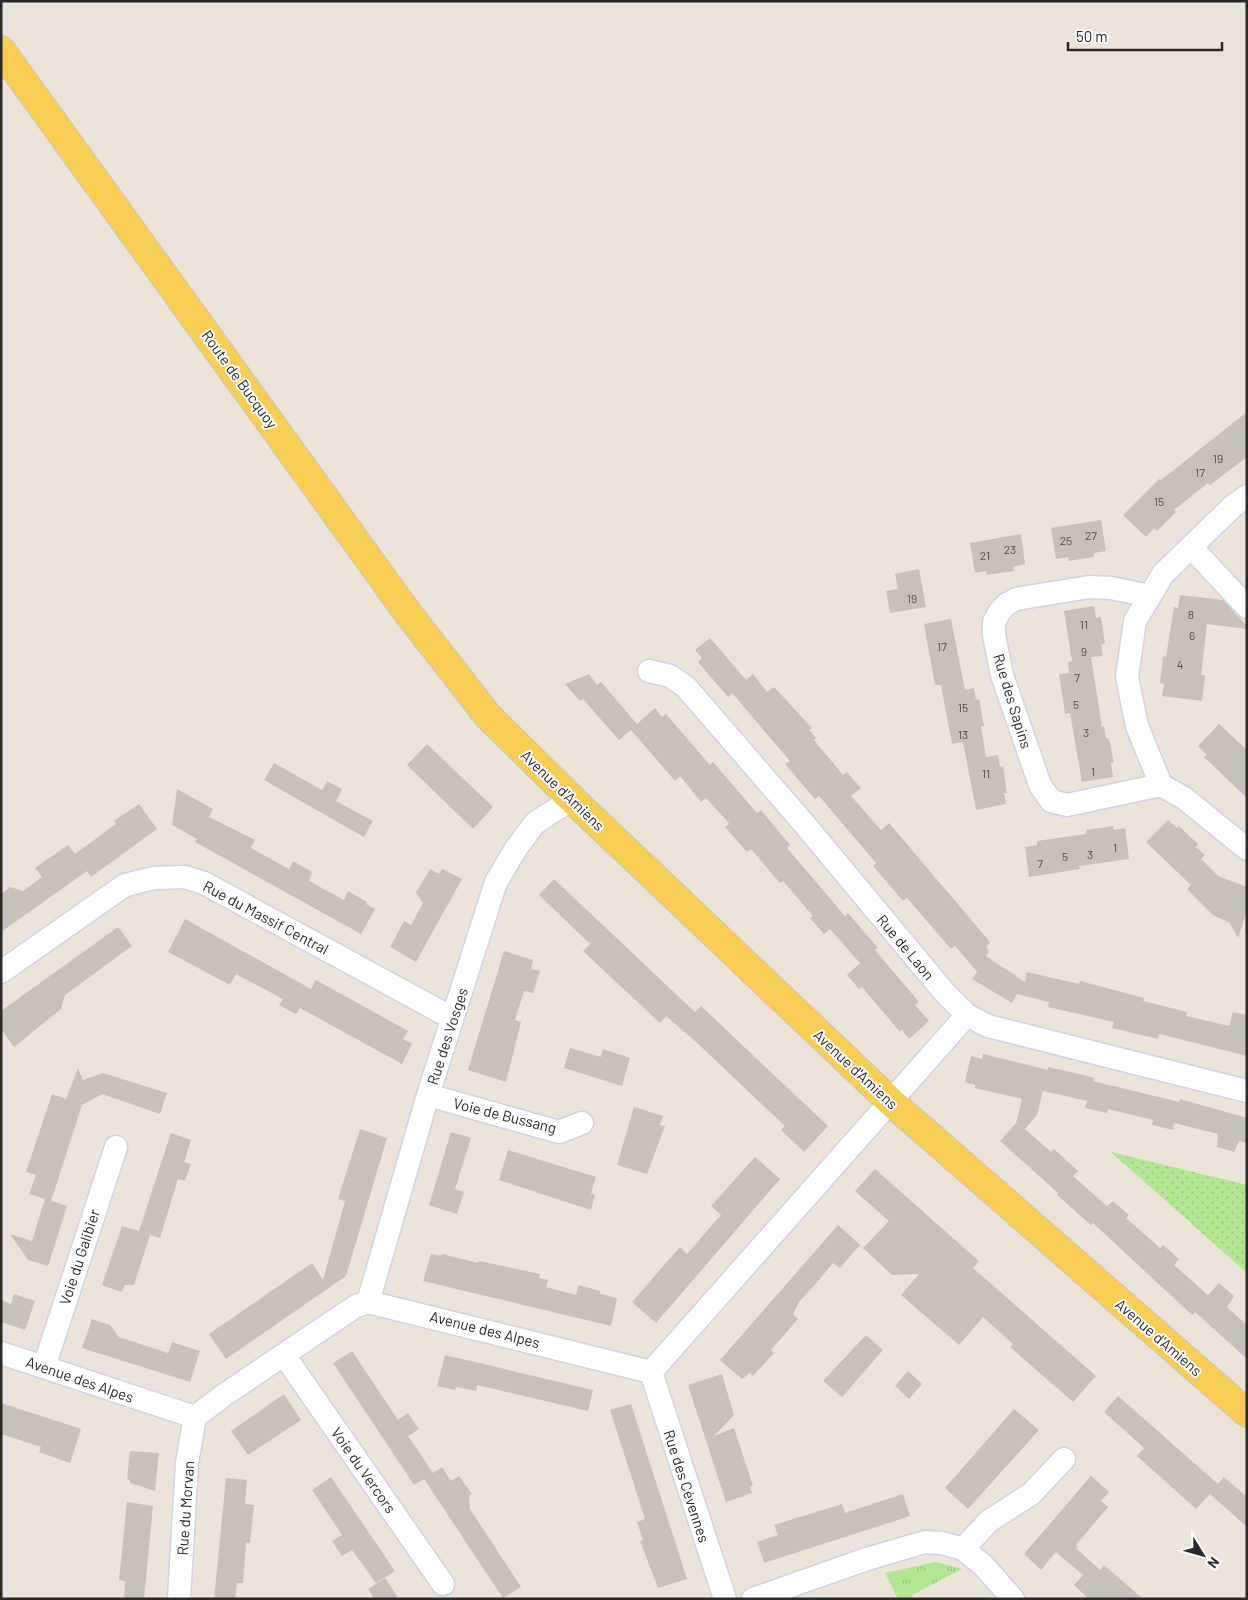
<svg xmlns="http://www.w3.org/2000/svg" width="1248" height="1600" font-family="Barlow,sans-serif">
<defs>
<pattern id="grass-tufts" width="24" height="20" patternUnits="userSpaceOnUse" patternTransform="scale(1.25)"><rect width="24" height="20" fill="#b1e693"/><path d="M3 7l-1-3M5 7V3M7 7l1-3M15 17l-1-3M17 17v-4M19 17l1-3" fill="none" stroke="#98c57f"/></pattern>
<pattern id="park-dots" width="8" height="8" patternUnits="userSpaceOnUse" patternTransform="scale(1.25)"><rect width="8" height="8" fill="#b1e693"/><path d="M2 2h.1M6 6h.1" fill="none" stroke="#98c57f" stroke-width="1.8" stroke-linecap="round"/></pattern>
</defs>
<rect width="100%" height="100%" fill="#ece4d9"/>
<!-- grass -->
<path fill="url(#grass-tufts)" d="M936,1562L962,1569L912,1595L914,1599H898L885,1573Z"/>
<!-- park -->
<path fill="url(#park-dots)" d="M1111,1152L1247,1185V1273Z"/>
<!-- building -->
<path fill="#c7c1b9" d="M1247,412V457L1210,485L1208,483L1174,510L1176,512L1157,531L1154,528L1146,537L1123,515L1159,479L1161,480Z
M1101,520L1106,551L1094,553V557L1069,561L1068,557L1056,559L1051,528Z
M1021,534L1025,564L1013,567L1014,571L987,575L986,571L975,573L970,543Z
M919,569L926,607L890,613L886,591L898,589L895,574Z
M1180,595L1223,600L1247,626V629L1207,624L1201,675H1205L1202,701L1162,696L1164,684L1160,683L1163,656L1166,657L1174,607L1178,608Z
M1094,606L1096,618L1101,617L1105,644H1101L1103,656L1091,657L1102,727L1104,726L1106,738H1109L1114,763H1111L1113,777L1082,782L1070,713L1065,714L1059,674L1069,673L1068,662L1072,661L1064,611Z
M951,619L965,690L974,688L976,700L979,699L984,726H981L986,757L998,755L1000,767L1003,766L1007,793H1004L1006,804L976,810L963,742L952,744L941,685H935L924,624Z
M710,638L746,680L753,674L767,692L774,687L812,728L809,730L816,738L814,740L843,775L847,772L861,788L851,796L881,830L889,823L990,942L986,947L989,951L986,956L1025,982L1027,972L1079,984L1080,981L1144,998L1143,1001L1187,1012L1186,1016L1229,1026L1233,1012L1247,1015V1056L1159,1034L1158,1039L1112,1028L1114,1022L1048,1007L1049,1002L1017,994L1012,1003L972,979L977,972L955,946L951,949L907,898L903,901L873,866L876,863L819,796L815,799L785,764L790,761L732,693L728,697L698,662L702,658L695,650Z
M589,674L597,685L601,682L637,724L655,708L662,717L666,714L710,765L713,762L757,813L761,810L790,845L787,848L845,916L848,913L878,948L875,950L919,1002L915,1005L929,1021L909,1039L902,1030L900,1032L862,987L859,989L847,975L860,963L830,929L824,934L810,918L813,916L783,881L780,883L751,849L747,852L725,827L729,823L706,798L701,802L680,776L675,781L631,730L619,740L583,699L580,701L565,684Z
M1219,724L1247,750V798L1204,757L1207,755L1198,746Z
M427,744L493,807L473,829L407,765Z
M274,763L322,790L327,781L342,789L336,801L373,821L364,837L264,780Z
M177,789L213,809L209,817L255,840L251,848L289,869L293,861L312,872L309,881L344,900L348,891L367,902L366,904L375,909L361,934L195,842L197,839L172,825Z
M139,804L157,829L91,877L87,871L1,932V894L10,887L23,891L42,877L35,868L68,845L75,854L109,829L116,824L114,821Z
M1168,820L1177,828L1179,826L1198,844L1196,847L1205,855L1201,859L1218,876L1247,887V911L1238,938L1229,922L1214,916L1187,889L1191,885L1146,842Z
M1113,826L1114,830L1125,828L1129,859L1079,866L1080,869L1029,877L1025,847L1037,845V841L1086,834V830Z
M430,869L439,874L442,869L462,879L416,962L390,947L404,921L411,925L423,903L416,893Z
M554,879L695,1012L701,1006L828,1126L804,1152L781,1130L785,1126L696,1042L666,1016L660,1023L583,951L590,944L539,895Z
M185,919L311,989L316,980L408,1031L403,1039L412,1044L402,1064L300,1008L296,1014L279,1005L283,999L236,974L230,985L168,952Z
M118,927L132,946L65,995L61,1009L14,1047L1,1029V1011Z
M504,951L533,960L531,969L540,971L533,993L524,991L515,1020L521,1022L506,1082L468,1070Z
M570,1048L601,1057L603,1049L630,1058L622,1086L564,1068Z
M983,1054L1048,1070V1067L1071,1072L1094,1078L1093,1081L1179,1102L1180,1099L1247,1118V1143L1239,1141L1234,1152L1217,1147L1218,1134L1174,1123L1173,1130L1152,1125L1153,1120L1108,1109L1107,1113L1085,1108L1087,1101L1043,1091L1037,1115L1025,1129L1051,1152L1054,1149L1078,1171L1073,1176L1107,1206L1113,1201L1129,1215L1126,1218L1160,1248L1163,1245L1179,1259L1174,1265L1208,1295L1219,1283L1234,1296L1227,1307L1247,1325V1359L1195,1312L1192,1315L1093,1223L1091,1225L1057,1195L1058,1193L1000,1141L1016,1123L1022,1099L975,1088V1085L965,1082L971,1056L982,1059Z
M78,1068L83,1080L103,1073L167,1093L160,1114L102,1094L82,1105L51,1201L49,1200L67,1206L48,1266L28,1260L10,1234L32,1241L45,1199L29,1194L36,1175L26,1172L52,1094L66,1099Z
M634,1107L663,1116L660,1125L665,1126L647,1174L617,1165Z
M360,1129L387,1138L346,1276L226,1359L209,1334L312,1263L323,1280L345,1201L338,1199Z
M451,1132L471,1138L455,1189L464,1192L457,1214L429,1205Z
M171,1133L191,1140L184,1162L191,1164L185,1181L178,1179L160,1238L150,1235L134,1285H125L122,1292L102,1285L122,1226L139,1231Z
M508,1150L596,1177L591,1193L595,1195L591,1210L499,1180Z
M755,1157L780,1179L656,1323L632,1302L680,1247L687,1254L721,1215L711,1206Z
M875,1169L979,1261L973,1268L1096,1376L1073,1402L1010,1347L1013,1344L983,1317L959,1345L901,1295L919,1274L892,1275L863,1248L889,1221L855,1191Z
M838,1225L860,1245L840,1268L833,1263L819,1280L799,1302L793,1314L798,1319L771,1350L774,1353L753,1376L750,1373L742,1379L720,1360Z
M431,1254L441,1256L442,1254L478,1263L479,1261L540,1274L539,1278L548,1280L546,1287L576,1295L579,1285L600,1291V1294L617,1298L611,1326L423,1281Z
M14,1294L35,1301L25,1330L1,1322V1300L11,1304Z
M92,1319L110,1325L119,1337L168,1353L172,1342L200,1351L190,1382L82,1348Z
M866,1335L883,1350L842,1397L823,1381Z
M352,1351L398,1420L408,1413L419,1429L408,1436L433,1473L442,1467L451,1481L459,1476L472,1494L469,1496L470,1509L521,1587L503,1598L424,1479L414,1485L333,1363Z
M445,1355L593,1390L588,1411L477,1385L476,1391L456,1387L455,1390L437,1386Z
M908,1371L922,1384L909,1399L895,1386Z
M722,1374L734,1415L714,1436L734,1428L753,1486L750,1487L752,1493L726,1502L688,1385Z
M284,1394L301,1420L248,1455L231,1431Z
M1118,1396L1218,1484L1224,1477L1247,1497V1527L1210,1494L1196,1509L1137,1456L1144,1448L1104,1412Z
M1,1403L81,1429L70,1463L39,1452L41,1447L1,1434Z
M631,1404L687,1579L658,1588L640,1541L643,1540L637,1522L645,1519L610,1410Z
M1014,1409L1039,1430L968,1509L945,1488Z
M130,1451L159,1453L155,1491L130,1483V1480L127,1479Z
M1091,1476L1109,1492L1101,1501L1108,1507L1076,1545L1078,1546L1076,1548L1100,1570L1104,1565L1143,1599H1089L1074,1585L1083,1575L1056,1552L1041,1570L1024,1554Z
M331,1477L395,1571L376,1583L352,1550L342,1556L332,1541L342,1535L312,1490Z
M226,1478L247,1480L245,1504L254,1505L250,1543H246L243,1583H237L235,1599H214Z
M903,1494L910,1516L764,1563L757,1542L778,1535L774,1525L842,1504L845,1513Z
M127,1502L153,1506L144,1599H124L125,1581L119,1580Z
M385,1578L399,1599H374L368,1589Z"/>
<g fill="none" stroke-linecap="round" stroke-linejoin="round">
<!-- minor casing -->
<g stroke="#cfd3e3" stroke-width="25">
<path id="minor" d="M1191,547L1247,607
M1150,596L1111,588L1089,587L1016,599L1007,604L1000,611L994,622V635L1002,675L1040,785L1051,801L1067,805L1161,785
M649,671L670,676L686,687L806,826L945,993L967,1015L988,1026L1247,1091
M1161,785L1137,726L1127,677L1135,621L1163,574L1233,506L1247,496
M1161,785L1184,798L1247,849
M1,972L125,885L154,878L185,877L204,883L452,1018
M428,1095L559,1132L582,1123
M368,1302L428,1095L496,882L517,847L535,823L572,799
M1,1353L195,1417
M284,1355L443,1584
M44,1367L116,1147
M651,1372L967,1015
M651,1372L725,1599
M195,1417L224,1395L356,1306L368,1302L651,1372
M963,1549L989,1521L1031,1494L1064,1459
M179,1599L187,1463L195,1417
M753,1599L867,1559L925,1542L942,1543L963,1549L983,1565L1013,1599"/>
</g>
<!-- major casing -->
<g stroke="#c7c7c7" stroke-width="30">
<path id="major" d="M1,50L407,612L488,716L572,799L891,1102L1247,1413"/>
</g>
<!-- minor -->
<use href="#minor" stroke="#fff" stroke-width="22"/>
<!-- major -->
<use href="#major" stroke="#f7cd53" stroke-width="28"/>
</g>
<g text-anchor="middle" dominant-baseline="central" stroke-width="4" stroke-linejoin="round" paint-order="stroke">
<!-- number labels -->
<g font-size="12" fill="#504f4d">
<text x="1218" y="458">19</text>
<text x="1200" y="472">17</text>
<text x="1159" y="501">15</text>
<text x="1091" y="535">27</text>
<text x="1066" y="540">25</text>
<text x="1010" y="549">23</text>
<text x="985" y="555">21</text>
<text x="912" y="598">19</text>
<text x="1191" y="614">8</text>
<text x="1084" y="624">11</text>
<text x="1192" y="635">6</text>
<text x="942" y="646">17</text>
<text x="1084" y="651">9</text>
<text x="1180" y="664">4</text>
<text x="1077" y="677">7</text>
<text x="1076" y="704">5</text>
<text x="963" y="707">15</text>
<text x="1086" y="732">3</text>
<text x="963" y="734">13</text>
<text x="1093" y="771">1</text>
<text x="986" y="773">11</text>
<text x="1115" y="847">1</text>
<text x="1090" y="854">3</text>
<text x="1065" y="856">5</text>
<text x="1040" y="863">7</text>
</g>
<!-- street labels -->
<g font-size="15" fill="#292929" stroke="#fff">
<text transform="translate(240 379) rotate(54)">Route de Bucquoy</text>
<text transform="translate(1013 701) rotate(73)">Rue des Sapins</text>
<text transform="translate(563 790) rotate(44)">Avenue d'Amiens</text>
<text transform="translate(266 917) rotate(28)">Rue du Massif Central</text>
<text transform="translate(906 947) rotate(50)">Rue de Laon</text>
<text transform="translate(447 1036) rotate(-72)">Rue des Vosges</text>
<text transform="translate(856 1069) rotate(43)">Avenue d'Amiens</text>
<text transform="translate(505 1115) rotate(14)">Voie de Bussang</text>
<text transform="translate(79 1257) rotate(-72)">Voie du Galibier</text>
<text transform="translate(485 1329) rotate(14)">Avenue des Alpes</text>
<text transform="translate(1159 1337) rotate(41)">Avenue d'Amiens</text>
<text transform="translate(80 1379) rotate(19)">Avenue des Alpes</text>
<text transform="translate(364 1470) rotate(55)">Voie du Vercors</text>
<text transform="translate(687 1486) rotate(72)">Rue des Cévennes</text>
<text transform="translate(185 1508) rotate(-86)">Rue du Morvan</text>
</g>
</g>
<!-- border -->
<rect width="1248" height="1600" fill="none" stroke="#292929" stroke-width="5"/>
<!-- north arrow -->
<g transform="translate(1203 1555) rotate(127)" stroke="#ffffff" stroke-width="4" paint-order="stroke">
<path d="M0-4L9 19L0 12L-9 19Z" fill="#292929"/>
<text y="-8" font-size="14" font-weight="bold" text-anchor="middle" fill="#292929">N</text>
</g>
<!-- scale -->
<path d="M1068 42v8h154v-8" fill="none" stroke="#292929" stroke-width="2.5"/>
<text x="1076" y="42" font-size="15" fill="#292929" stroke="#ffffff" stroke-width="4" paint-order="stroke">50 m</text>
</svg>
